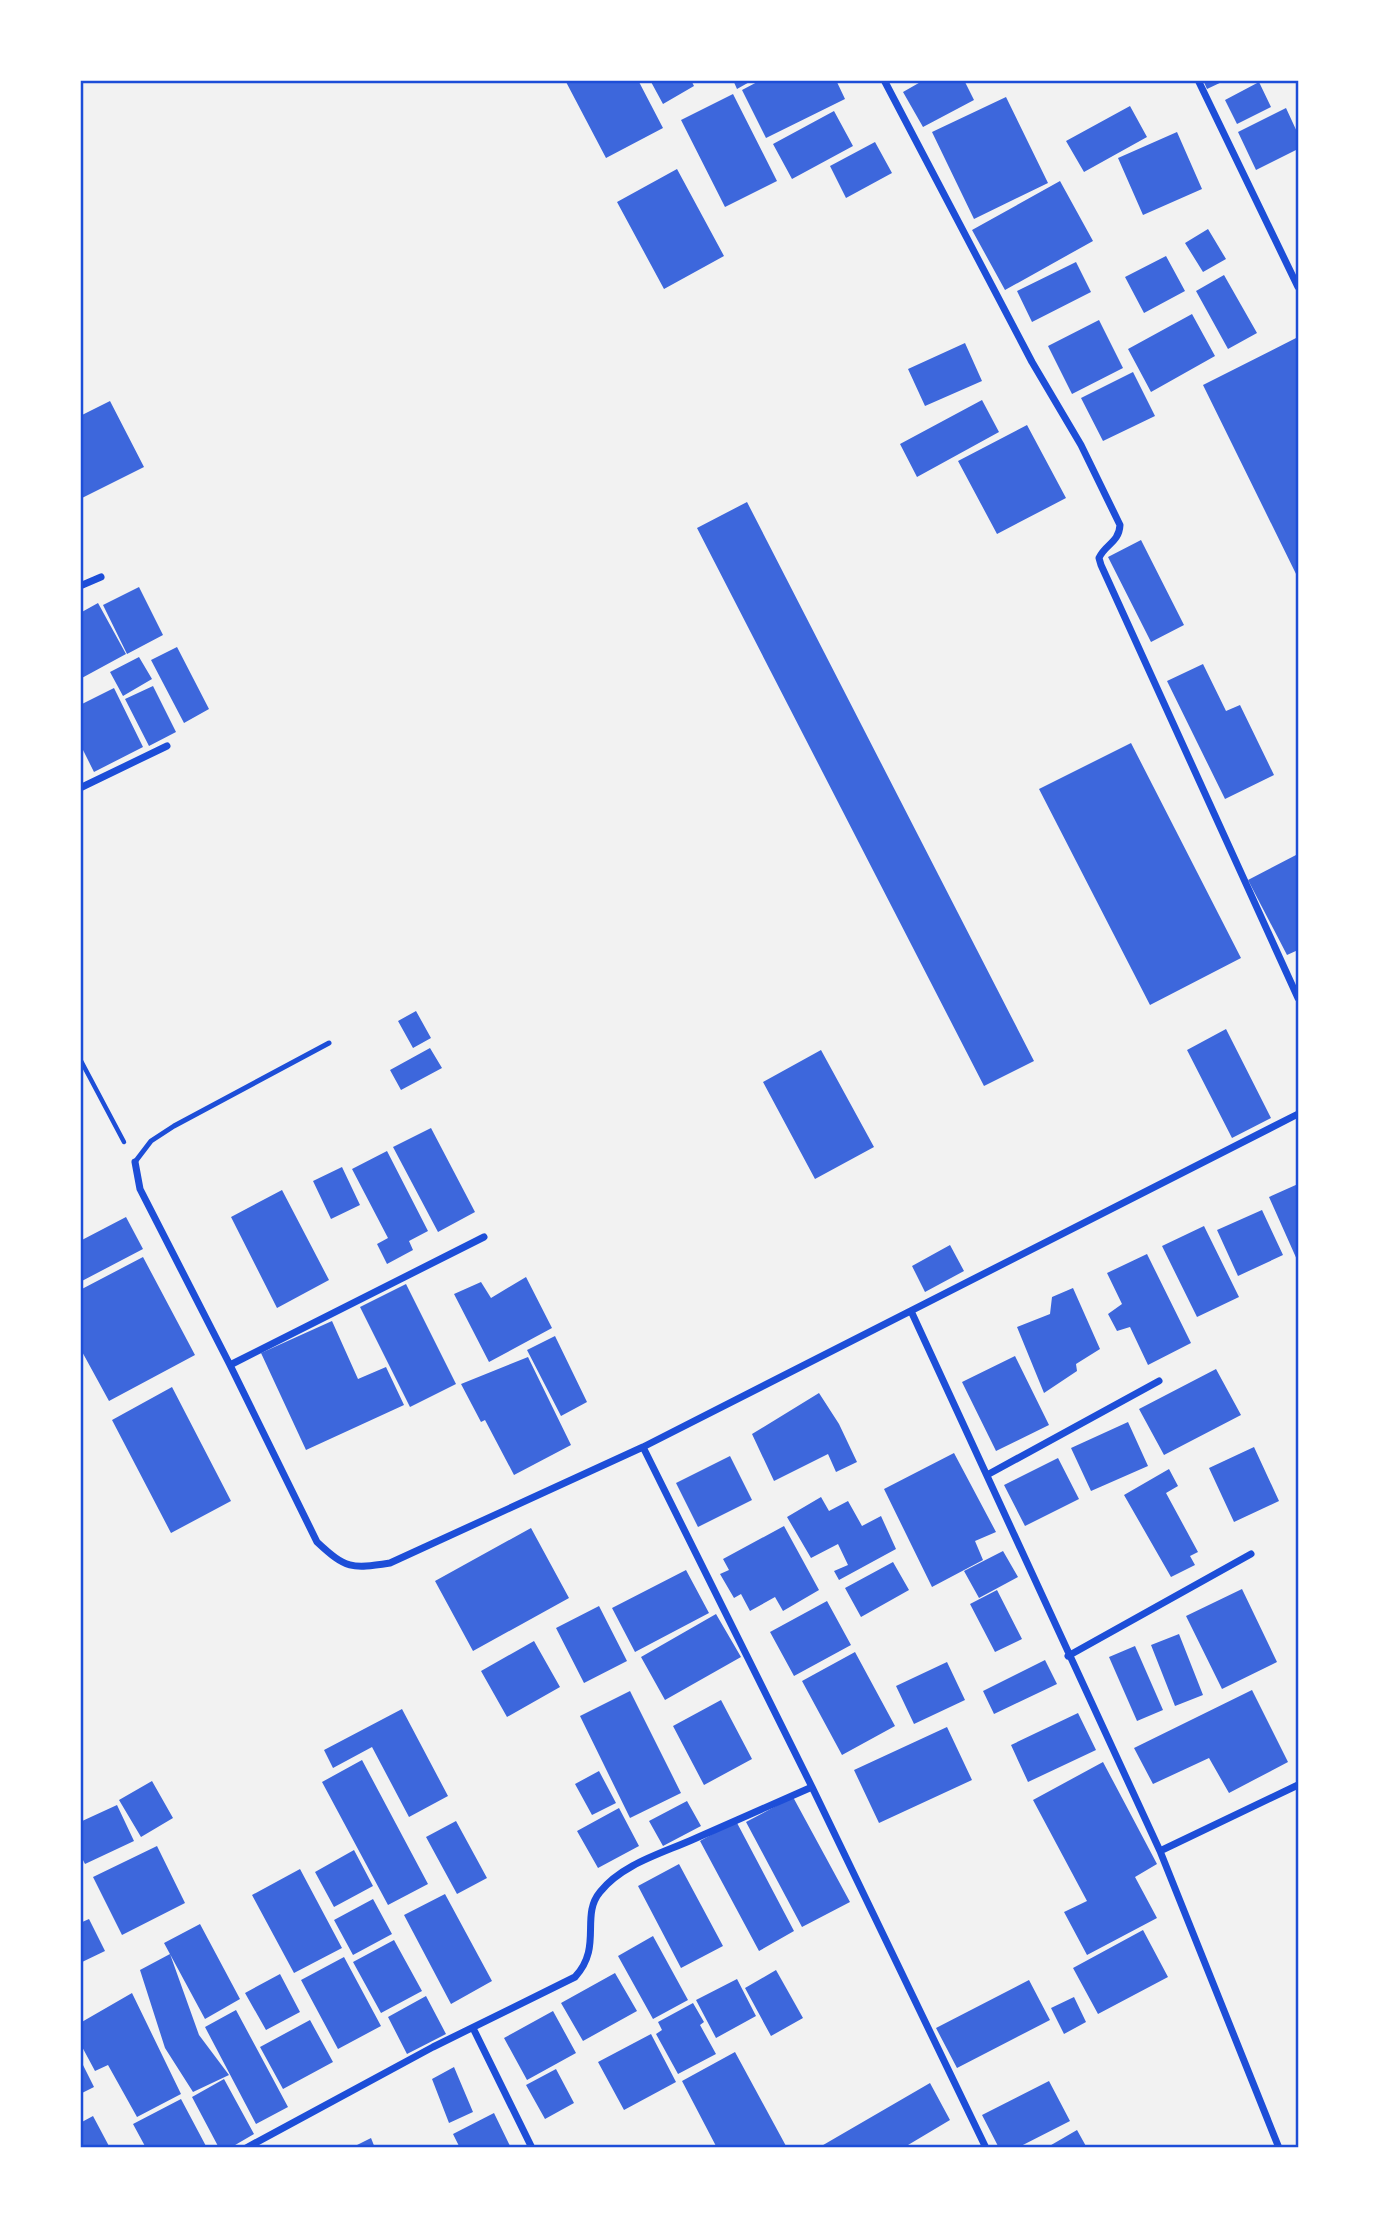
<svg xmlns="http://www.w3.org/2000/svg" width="1379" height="2228" font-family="'Roboto Condensed',sans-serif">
<rect width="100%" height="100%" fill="#f2f2f2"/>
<!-- building -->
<path fill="#3d67dc" d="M565,80H638L663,128L606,158Z
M650,80H691L694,86L663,104Z
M733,80H753L737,89Z
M761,80H836L845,99L766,138L742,90Z
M924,80H964L974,100L923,127L903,92Z
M1203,80H1226L1207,89Z
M1259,82L1271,107L1237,124L1225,100Z
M733,94L777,181L725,207L681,120Z
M1006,97L1048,183L974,219L932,132Z
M1130,106L1147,137L1084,172L1066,141Z
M1286,108L1298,134V149L1256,170L1238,132Z
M834,111L853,146L792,179L773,144Z
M1177,132L1202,189L1143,215L1118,158Z
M875,142L892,173L846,198L830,166Z
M677,169L724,256L664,289L617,202Z
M1060,181L1093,241L1005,290L972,230Z
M1208,229L1226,259L1203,272L1185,243Z
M1166,256L1185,291L1144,313L1125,277Z
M1076,262L1091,292L1032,322L1017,291Z
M1224,275L1257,333L1228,349L1196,291Z
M1192,314L1215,356L1151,392L1128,349Z
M1099,320L1123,368L1072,394L1048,346Z
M1298,337V578L1203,385Z
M965,343L982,381L925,406L908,369Z
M1133,372L1155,416L1103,441L1081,398Z
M982,400L999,432L917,477L900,444Z
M110,401L144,467L80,499V416Z
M1027,425L1066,498L997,534L958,461Z
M747,502L1034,1061L984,1086L697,528Z
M1141,540L1184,625L1151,642L1108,557Z
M139,587L163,635L127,654L103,605Z
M98,603L126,654L80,679V613Z
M177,647L209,709L184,723L151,660Z
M139,657L152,679L123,696L110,672Z
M1203,664L1226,711L1240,705L1274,775L1225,799L1167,681Z
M153,686L176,732L149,746L125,699Z
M114,688L143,747L94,772L80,744V705Z
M1131,743L1241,958L1150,1005L1039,789Z
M1296,855L1298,860V950L1287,955L1248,880Z
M416,1011L431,1038L413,1048L398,1021Z
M1226,1029L1271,1118L1232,1138L1187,1050Z
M430,1048L442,1068L401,1090L390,1070Z
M821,1050L874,1147L815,1179L763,1082Z
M431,1128L475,1212L438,1232L393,1147Z
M387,1151L428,1231L409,1241L413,1250L387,1264L377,1244L388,1238L352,1169Z
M342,1167L360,1205L331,1219L313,1181Z
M1298,1184V1262L1269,1197Z
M282,1190L329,1280L277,1308L231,1217Z
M1262,1210L1283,1255L1238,1276L1217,1230Z
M126,1217L143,1249L80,1282V1241Z
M1204,1226L1239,1297L1197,1317L1162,1246Z
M950,1245L964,1271L925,1292L912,1266Z
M1147,1254L1191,1343L1148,1365L1130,1327L1117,1331L1108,1314L1122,1304L1107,1273Z
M143,1257L195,1355L109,1401L80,1348V1290Z
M526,1277L552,1328L489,1362L454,1294L481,1282L491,1298Z
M406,1284L456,1384L410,1407L360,1307Z
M1073,1288L1100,1349L1076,1364L1077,1371L1044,1393L1017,1327L1050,1314L1052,1297Z
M332,1321L358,1379L386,1367L404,1405L306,1450L261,1353Z
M555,1336L587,1402L561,1416L527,1350Z
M1015,1356L1049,1425L996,1451L962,1382Z
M528,1357L571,1445L514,1475L485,1420L481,1422L461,1384Z
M1216,1369L1241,1415L1164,1455L1139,1409Z
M172,1387L231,1501L171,1533L112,1420Z
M819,1393L839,1424L857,1462L836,1472L828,1454L774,1481L752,1434Z
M1128,1422L1148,1466L1091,1491L1071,1448Z
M1254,1447L1279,1501L1234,1522L1209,1468Z
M954,1453L996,1532L975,1541L983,1560L932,1587L884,1489Z
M730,1456L752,1500L698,1527L676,1483Z
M1058,1458L1079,1499L1025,1526L1004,1485Z
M1169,1469L1178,1486L1166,1493L1198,1552L1190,1556L1195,1565L1171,1577L1124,1495Z
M821,1497L829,1511L848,1501L862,1526L881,1516L896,1549L839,1580L834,1571L848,1565L838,1544L811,1558L787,1517Z
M784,1526L819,1590L783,1611L775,1597L750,1611L741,1594L734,1598L720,1574L729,1570L723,1559Z
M531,1528L569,1598L473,1651L435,1581Z
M1003,1551L1018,1577L979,1598L964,1571Z
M893,1562L909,1590L861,1617L845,1588Z
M686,1570L709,1613L635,1652L612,1608Z
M1242,1589L1277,1662L1222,1689L1186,1616Z
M997,1590L1022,1639L995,1652L970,1604Z
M827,1601L851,1645L794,1676L770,1632Z
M599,1606L627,1661L584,1683L556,1628Z
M716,1614L741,1657L665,1700L641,1657Z
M1179,1634L1203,1695L1175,1706L1151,1645Z
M534,1641L560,1687L507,1717L481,1671Z
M1135,1646L1163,1710L1137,1721L1109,1657Z
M855,1652L895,1726L842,1755L802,1681Z
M1045,1660L1057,1684L994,1714L983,1691Z
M947,1662L965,1700L914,1724L896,1686Z
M1252,1690L1288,1762L1229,1793L1209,1758L1153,1784L1134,1748Z
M630,1691L681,1793L630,1818L580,1716Z
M721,1700L752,1759L704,1785L673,1726Z
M402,1709L448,1796L409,1817L372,1747L333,1768L324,1750Z
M1078,1713L1096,1750L1028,1782L1011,1745Z
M947,1727L972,1780L879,1823L854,1770Z
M362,1760L428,1884L388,1905L322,1782Z
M1103,1762L1157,1864L1135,1877L1157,1918L1087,1955L1064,1912L1087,1901L1033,1800Z
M599,1771L616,1803L592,1815L575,1784Z
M152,1781L173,1818L141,1837L119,1800Z
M793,1797L850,1902L802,1927L746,1822Z
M687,1801L701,1826L663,1846L649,1821Z
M117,1805L134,1841L85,1864L80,1854V1822Z
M619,1808L639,1846L598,1868L577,1831Z
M456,1821L487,1878L457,1894L426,1837Z
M736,1821L794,1931L759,1951L700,1841Z
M157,1846L185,1903L122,1935L93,1877Z
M354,1850L373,1886L334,1907L315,1872Z
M679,1864L723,1946L681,1968L638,1886Z
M300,1869L342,1948L294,1973L252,1895Z
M445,1894L492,1981L451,2004L404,1915Z
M373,1899L392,1934L353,1955L334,1920Z
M89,1919L105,1951L80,1963V1923Z
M200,1924L240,1999L205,2019L164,1943Z
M1143,1930L1168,1977L1098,2014L1073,1968Z
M653,1936L688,2000L653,2019L618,1956Z
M394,1940L422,1991L381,2013L353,1962Z
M170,1954L199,2035L229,2075L193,2092L165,2048L140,1970Z
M344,1957L381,2026L338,2049L301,1980Z
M776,1970L803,2018L771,2036L745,1988Z
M615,1973L637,2011L583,2041L561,2003Z
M280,1974L300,2012L266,2030L245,1993Z
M737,1979L756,2016L716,2038L696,2000Z
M1029,1980L1050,2020L957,2068L936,2028Z
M132,1993L181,2094L137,2117L108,2065L95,2071L80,2043V2023Z
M426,1996L446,2034L407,2054L388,2017Z
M1074,1997L1086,2022L1064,2034L1051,2008Z
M693,2003L704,2022L700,2025L716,2054L678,2074L656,2034L662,2030L658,2022Z
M236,2010L288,2107L256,2124L205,2027Z
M553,2011L576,2053L527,2080L504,2038Z
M310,2020L333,2062L283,2089L260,2047Z
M651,2034L676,2082L624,2110L598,2062Z
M735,2052L786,2146L783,2148H717L682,2081Z
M80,2059L94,2087L80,2094Z
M454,2067L473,2112L449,2123L432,2079Z
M556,2069L574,2103L545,2119L526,2085Z
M224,2079L254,2134L230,2148H219L192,2097Z
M1049,2081L1070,2121L1017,2148H999L982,2115Z
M930,2083L950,2120L903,2148H818Z
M181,2099L207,2148H146L133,2124Z
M494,2113L511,2148H460L453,2134Z
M93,2116L110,2148H80V2123Z
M1077,2130L1087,2148H1046Z
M371,2138L375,2148H351Z"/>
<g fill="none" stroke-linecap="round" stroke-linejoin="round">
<!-- path -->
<path stroke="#1d4ed8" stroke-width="4.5" d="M80,1059L124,1142"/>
<!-- service -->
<path stroke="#1d4ed8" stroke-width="5" d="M135,1162L151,1141L174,1126L329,1043"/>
<!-- minor -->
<path stroke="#1d4ed8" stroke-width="7" d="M884,80L1032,362L1081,445L1120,525C1119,543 1105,544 1099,558L1101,565L1298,998
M1198,80L1298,287
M80,586L101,577
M80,788L167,746
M135,1162L140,1189L230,1365
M911,1311L1160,1851L1279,2148
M643,1447L1298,1114
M987,1475L1159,1381
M1068,1656L1251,1554
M812,1787L986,2148
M1160,1851L1298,1785
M473,2028L532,2148
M246,2148L433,2047L575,1977C603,1947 580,1916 600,1892C622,1864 663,1853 694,1839C733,1822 773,1804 812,1787L643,1447L390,1563C351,1569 346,1569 317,1542L230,1365L484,1237"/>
</g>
<!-- border -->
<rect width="1379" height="2228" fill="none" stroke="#ffffff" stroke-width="164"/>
<rect x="82" y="82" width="1215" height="2064" fill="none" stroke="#1d4ed8" stroke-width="2.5"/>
</svg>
